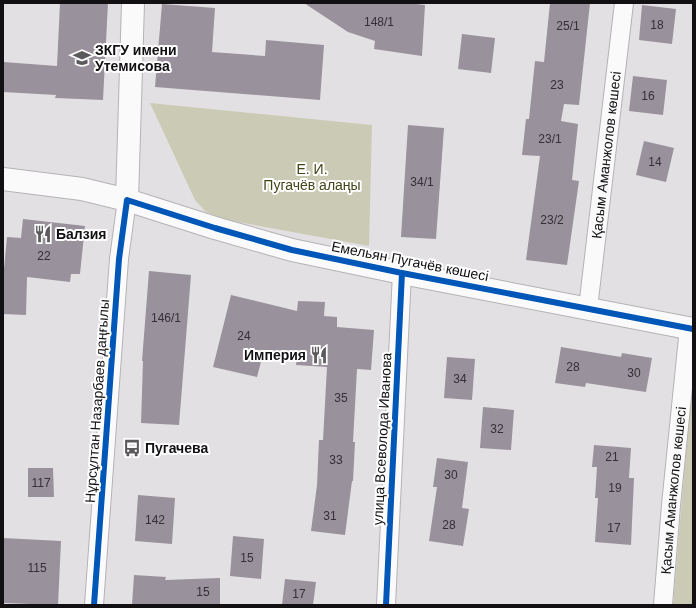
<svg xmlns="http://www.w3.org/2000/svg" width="696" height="608" font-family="Arial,sans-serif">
<rect width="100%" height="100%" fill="#e3e0e4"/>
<!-- green -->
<path fill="#cbcbb5" d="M150,103L372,125L369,246L227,220L206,212L195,200Z
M693,369V605H673Z"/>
<!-- building -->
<path fill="#99919b" d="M60,3H108L103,100L55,98L56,95L3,92V62L57,66Z
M304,3H407L425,5L422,56L374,49L375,41L348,32Z
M550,3H590L579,105L564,104L561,121L578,124L572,180L579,181L567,265L526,260L540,156L522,155L526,119H529L535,61L544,62Z
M162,4L215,8L212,52L265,56L266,40L324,45L320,100L155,87Z
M642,5L676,9L672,44L639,40Z
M462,34L495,38L491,73L458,69Z
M633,76L667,80L663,115L629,111Z
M408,125L444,128L436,239L401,237Z
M644,141L674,148L666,182L636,175Z
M23,219L85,226L80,274H71L70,282L27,277L26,315L3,314V280L7,237L21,238Z
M149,271L191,275L179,425L141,423L143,361H142Z
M231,295L297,311L298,301L325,302L324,316L337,317V327L374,330L371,370L357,369L353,442H355L353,481H352L345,535L311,531L317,485L319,440H323L327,367L296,365L297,356L263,354L257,377L213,367Z
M561,347L621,357L622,353L652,358L646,392L586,383L585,387L555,383Z
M447,357L475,359L472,400L444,398Z
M483,407L514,410L511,450L480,448Z
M594,445L631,448L629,478H634L631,545L595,542L598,498H595L597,467H592Z
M437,458L468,462L462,508L469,509L463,546L429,541L437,487H433Z
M28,468H53L54,497H28Z
M138,495L175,498L172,544L135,541Z
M233,536L264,539L261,579L230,576Z
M3,538L61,541L58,605L3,603Z
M134,575L166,577L165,580L220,578V605H132Z
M285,579L316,582L313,605H282Z"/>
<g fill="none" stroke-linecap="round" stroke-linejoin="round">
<!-- minor casing -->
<g stroke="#b5b2b6" stroke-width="20">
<g id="minor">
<path id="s1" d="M588,308L624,3"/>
<path d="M94,605L119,259L127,200"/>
<path d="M386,605L402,273"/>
<path id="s2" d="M663,605L671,505L689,328"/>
</g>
</g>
<!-- tertiary casing -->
<g stroke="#b5b2b6" stroke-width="24">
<path id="tertiary" d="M127,200L215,228L292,250L402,273L693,329"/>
</g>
<!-- secondary casing -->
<g stroke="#b5b2b6" stroke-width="24">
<path id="secondary" d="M3,179L82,189L127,200L133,3"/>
</g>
<!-- minor -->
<use href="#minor" stroke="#fbfafb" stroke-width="18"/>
<!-- tertiary -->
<use href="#tertiary" stroke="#fbfafb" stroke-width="22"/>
<!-- secondary -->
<use href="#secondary" stroke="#fbfafb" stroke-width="22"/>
<!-- cycleway casing -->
<g stroke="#fff" stroke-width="8">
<path id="cycleway" d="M94,605L119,259L127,200L215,228L292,250L402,273L693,329
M386,605L402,273"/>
</g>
<!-- cycleway -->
<use href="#cycleway" stroke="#0057b8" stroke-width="6"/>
</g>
<!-- icons -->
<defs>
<g id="university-bare" transform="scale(1.38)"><path d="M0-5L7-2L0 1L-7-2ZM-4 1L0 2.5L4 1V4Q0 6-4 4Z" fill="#5b595c" stroke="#fff" stroke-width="2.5" paint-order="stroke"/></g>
<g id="restaurant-bare" transform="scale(1.38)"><path d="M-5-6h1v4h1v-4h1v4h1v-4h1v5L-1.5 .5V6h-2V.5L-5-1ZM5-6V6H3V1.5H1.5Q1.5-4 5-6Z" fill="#5b595c" stroke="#fff" stroke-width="2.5" paint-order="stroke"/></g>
<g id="bus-bare" transform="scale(1.38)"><path d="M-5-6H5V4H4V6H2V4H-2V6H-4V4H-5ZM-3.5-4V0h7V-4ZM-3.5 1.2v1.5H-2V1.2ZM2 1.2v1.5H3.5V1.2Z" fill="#5b595c" stroke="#fff" stroke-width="2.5" paint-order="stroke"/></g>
</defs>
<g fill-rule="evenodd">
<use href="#university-bare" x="82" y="58"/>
<use href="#restaurant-bare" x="43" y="234"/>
<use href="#restaurant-bare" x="319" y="355"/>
<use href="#bus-bare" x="132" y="448"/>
</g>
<g text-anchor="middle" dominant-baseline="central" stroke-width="4" stroke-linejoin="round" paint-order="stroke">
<!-- number labels -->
<g font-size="12" fill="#343035">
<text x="379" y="22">148/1</text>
<text x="657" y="25">18</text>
<text x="568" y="26">25/1</text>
<text x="557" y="85">23</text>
<text x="648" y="96">16</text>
<text x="550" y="139">23/1</text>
<text x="655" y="162">14</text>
<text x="422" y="182">34/1</text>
<text x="552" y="220">23/2</text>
<text x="44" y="256">22</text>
<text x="166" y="318">146/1</text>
<text x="244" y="336">24</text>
<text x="573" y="367">28</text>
<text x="634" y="373">30</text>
<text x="460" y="379">34</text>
<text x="341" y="398">35</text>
<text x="497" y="429">32</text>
<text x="612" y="457">21</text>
<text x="336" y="460">33</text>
<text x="451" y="475">30</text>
<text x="41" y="483">117</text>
<text x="615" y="488">19</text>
<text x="330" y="516">31</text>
<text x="155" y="520">142</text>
<text x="449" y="525">28</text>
<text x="614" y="528">17</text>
<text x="247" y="558">15</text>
<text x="37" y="568">115</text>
<text x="203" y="592">15</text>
<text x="299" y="594">17</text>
</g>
<!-- poi labels -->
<g font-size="14" font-weight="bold" fill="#121013" stroke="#fff" text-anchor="start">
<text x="95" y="50">ЗКГУ имени<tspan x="95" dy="16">Утемисова</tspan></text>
<text x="56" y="234">Балзия</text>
<text x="306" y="355" text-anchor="end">Империя</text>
<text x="145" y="448">Пугачева</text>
</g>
<!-- street labels -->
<g font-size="14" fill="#121013" stroke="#fff">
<text stroke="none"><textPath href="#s1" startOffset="154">Қасым Аманжолов көшесі</textPath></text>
<text transform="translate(410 261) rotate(11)">Емельян Пугачёв көшесі</text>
<text transform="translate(97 401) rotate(-86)">Нұрсұлтан Назарбаев даңғылы</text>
<text transform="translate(382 439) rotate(-87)">улица Всеволода Иванова</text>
<text stroke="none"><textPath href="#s2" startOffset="115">Қасым Аманжолов көшесі</textPath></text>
</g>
<!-- park labels -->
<g font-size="14" fill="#444519" stroke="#fff">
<text x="312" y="169">Е. И.<tspan x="312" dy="16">Пугачёв алаңы</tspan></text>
</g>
</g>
<!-- border -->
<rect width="696" height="608" fill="none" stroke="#121013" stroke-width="8"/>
</svg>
